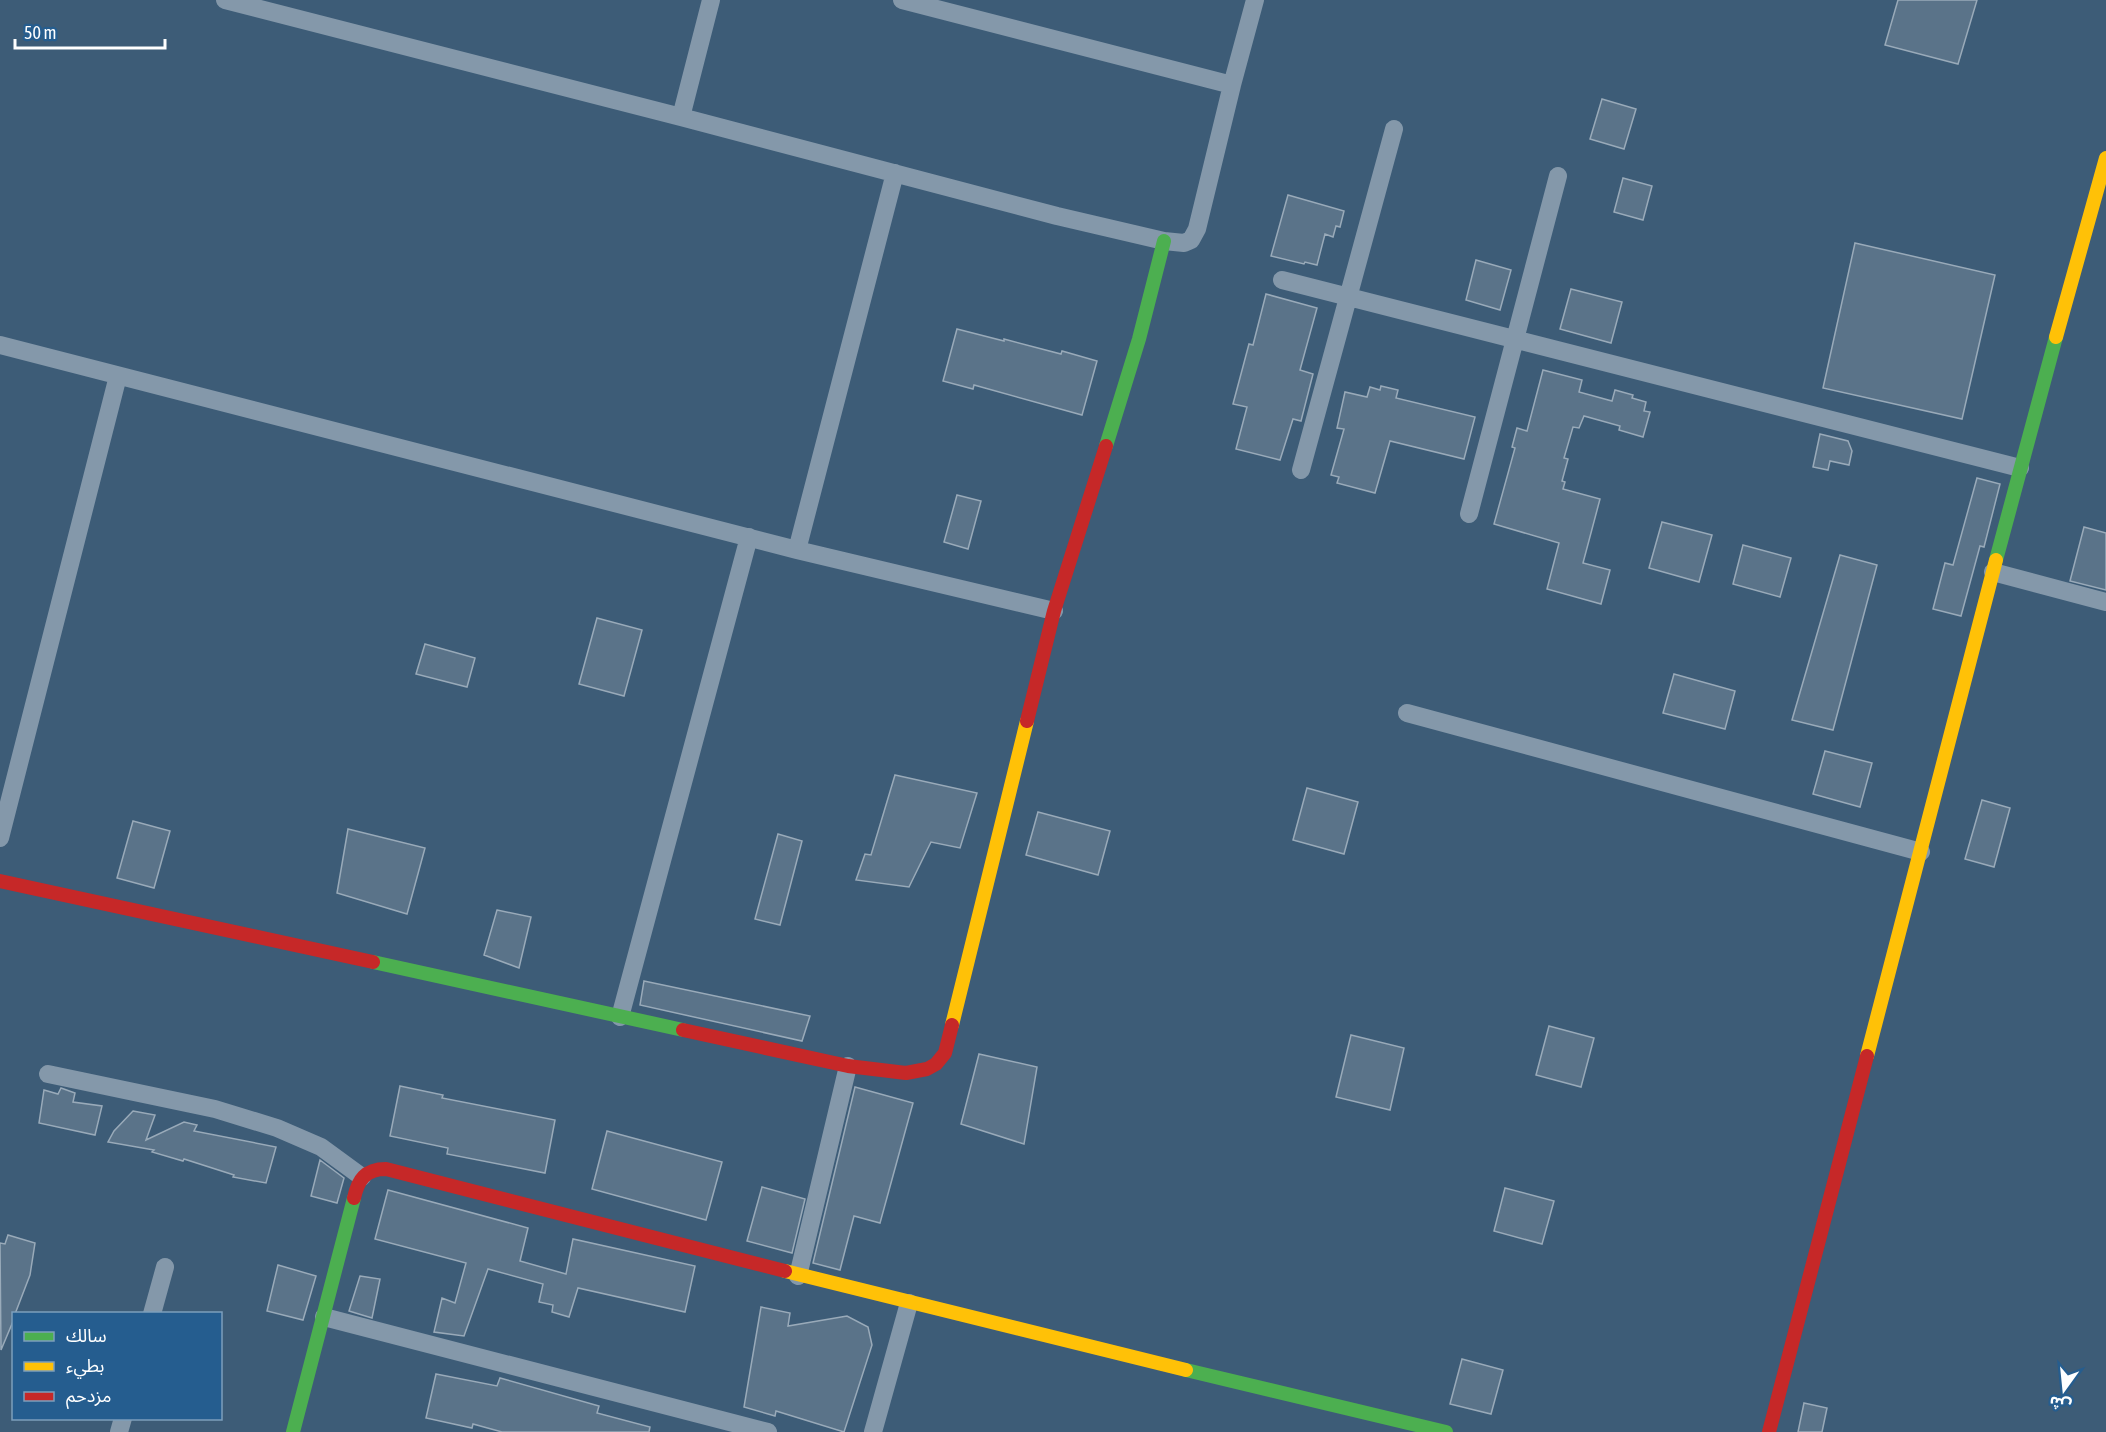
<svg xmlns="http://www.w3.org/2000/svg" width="2106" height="1432" font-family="'Asap Condensed','Noto Sans Arabic',sans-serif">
<rect width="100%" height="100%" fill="#3d5c77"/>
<!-- building -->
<path fill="#5a7389" stroke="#99aab9" stroke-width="1.5" d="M1898,0H1977L1958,64L1885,45Z
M1602,99L1636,109L1624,149L1590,139Z
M1623,178L1652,186L1643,220L1614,212Z
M1288,195L1344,211L1340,227L1336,226L1333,237L1325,234L1317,265L1305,262L1304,264L1271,256Z
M1855,243L1995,275L1962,419L1823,388Z
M1476,260L1511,270L1500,310L1466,300Z
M1571,289L1622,302L1611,343L1560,329Z
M1266,294L1317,308L1300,370L1313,374L1301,421L1293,419L1280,460L1236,449L1247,407L1233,404L1249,344L1253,345Z
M957,329L1004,341V339L1061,354L1062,351L1097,361L1082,415L974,385L973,389L943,381Z
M1543,370L1582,380L1579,392L1612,401L1615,390L1633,395L1632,398L1646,402L1644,411L1650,412L1643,437L1619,430L1620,426L1584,416L1579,428L1573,427L1564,458L1568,459L1562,481L1565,482L1563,489L1600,499L1583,563L1610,570L1601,604L1547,589L1559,543L1494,524L1515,448L1512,447L1517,428L1527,431Z
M1381,386L1398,390L1396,398L1475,417L1464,459L1390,441L1375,493L1337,483L1339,477L1331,475L1344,429L1337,428L1345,392L1367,397L1370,387L1380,390Z
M1820,434L1848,441L1852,451L1849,465L1830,461L1828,470L1813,467Z
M1977,478L2000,484L1984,547L1980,546L1961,616L1933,609L1945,563L1953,565Z
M957,495L981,501L968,549L944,542Z
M1662,522L1712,535L1699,582L1649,568Z
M2084,527L2106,533V590L2070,581Z
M1743,545L1791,558L1780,597L1733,584Z
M1840,555L1877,565L1833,730L1792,720Z
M597,618L642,630L624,696L579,684Z
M425,644L475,658L467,687L416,674Z
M1674,674L1735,691L1725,729L1663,713Z
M1825,751L1872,763L1860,807L1813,794Z
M895,775L977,793L960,848L931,842L909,887L856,880L865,854L871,855Z
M1307,788L1358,802L1344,854L1293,840Z
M1982,800L2010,808L1994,867L1965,859Z
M1038,812L1110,831L1098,875L1026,855Z
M133,821L170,831L154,888L117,878Z
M348,829L425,848L407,914L337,893Z
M778,834L802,841L780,925L755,919Z
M497,910L531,917L519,968L484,955Z
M644,981L810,1016L802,1041L640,1005Z
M1549,1026L1594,1038L1581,1087L1536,1075Z
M1351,1035L1404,1048L1390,1110L1336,1097Z
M979,1054L1037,1067L1024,1144L961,1124Z
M400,1086L443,1095L442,1098L555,1120L545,1173L447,1154L448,1148L390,1136Z
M855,1087L913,1103L880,1223L854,1216L840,1270L813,1263Z
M61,1088L75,1093L73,1102L102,1106L95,1135L39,1123L44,1090L58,1094Z
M133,1111L155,1115L146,1140L184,1122L197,1125L194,1131L276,1147L266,1183L233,1177L234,1175L184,1159L183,1161L152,1152L154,1150L108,1142L114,1131Z
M607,1131L722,1162L706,1220L592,1189Z
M320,1160L344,1178L337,1203L311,1196Z
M762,1187L805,1199L792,1253L747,1241Z
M1505,1188L1554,1201L1542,1244L1494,1231Z
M388,1190L528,1228L520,1261L566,1274L573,1239L695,1266L685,1312L578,1288L569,1317L552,1312L553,1305L539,1302L543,1284L488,1269L464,1336L434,1332L442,1298L455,1303L466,1263L375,1239Z
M8,1235L35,1243L30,1275L15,1314H14V1319L1,1350L0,1243L5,1244Z
M278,1265L316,1276L303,1320L267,1311Z
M360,1276L380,1279L372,1318L349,1311Z
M761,1307L790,1313L788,1326L847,1316L868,1327L872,1345L844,1432L776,1411L775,1416L744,1407Z
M1462,1359L1503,1370L1491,1414L1450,1404Z
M436,1374L497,1386L500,1378L599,1406L597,1413L650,1427L649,1432H502L473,1424L472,1428L426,1418Z
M1804,1403L1827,1408L1822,1432H1798Z"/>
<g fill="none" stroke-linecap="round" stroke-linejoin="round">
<!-- street -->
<path stroke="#8498aa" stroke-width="18" d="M225,0L681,117L1057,216L1164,241L1184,243L1191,240L1197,229L1232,85L1255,0
M902,0L1232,85
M681,117L711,0
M1282,280L2020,468
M0,345L797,550L1054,611
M1301,470L1394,129
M1469,514L1558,176
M797,550L895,173
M1993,572L2106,602
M1407,713L1921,852
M0,838L118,376
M620,1017L749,537
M48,1074L215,1109L277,1128L321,1147L362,1177
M798,1276L848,1066
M152,1314L165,1267
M324,1317L768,1432
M119,1432L123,1418
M873,1432L909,1303"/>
<!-- fast -->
<path stroke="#4caf50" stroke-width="14" d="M1106,446L1139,339L1164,241
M1996,560L2056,337
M373,962L683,1030
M1186,1370L1446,1432
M293,1432L354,1198"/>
<!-- slow -->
<path stroke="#ffc107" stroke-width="14" d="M2056,337L2106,158
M952,1025L1027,721
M1867,1056L1996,560
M785,1271L1186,1370"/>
<!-- jam -->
<path stroke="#c62828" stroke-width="14" d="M1027,721L1054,611L1106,446
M0,881L373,962
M683,1030L848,1066L906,1073L927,1069L936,1064L945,1053L952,1025
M354,1198C358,1180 365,1169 386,1169L785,1271
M1769,1432L1867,1056"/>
</g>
<!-- legend -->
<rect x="12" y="1312" width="210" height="108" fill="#255d8f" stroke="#7c9ebc" stroke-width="1.5"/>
<rect x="24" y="1332" width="30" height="9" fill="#4caf50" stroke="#7c9ebc" stroke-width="1.5"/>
<text x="66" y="1342" font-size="18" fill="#ffffff">سالك</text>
<rect x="24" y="1362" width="30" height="9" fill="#ffc107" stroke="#7c9ebc" stroke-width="1.5"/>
<text x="66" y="1372" font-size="18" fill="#ffffff">بطيء</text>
<rect x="24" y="1392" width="30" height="9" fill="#c62828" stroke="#7c9ebc" stroke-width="1.5"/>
<text x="66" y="1402" font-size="18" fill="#ffffff">مزدحم</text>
<!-- north arrow -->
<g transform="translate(2064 1390) rotate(195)" stroke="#255d8f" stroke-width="4.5" paint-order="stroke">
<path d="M0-4.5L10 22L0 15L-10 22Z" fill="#ffffff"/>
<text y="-9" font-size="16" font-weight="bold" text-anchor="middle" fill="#ffffff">ش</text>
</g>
<!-- scale -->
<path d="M15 39v9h150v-9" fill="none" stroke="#ffffff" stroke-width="3"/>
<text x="24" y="39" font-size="18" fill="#ffffff" stroke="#255d8f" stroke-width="4.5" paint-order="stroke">50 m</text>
</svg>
